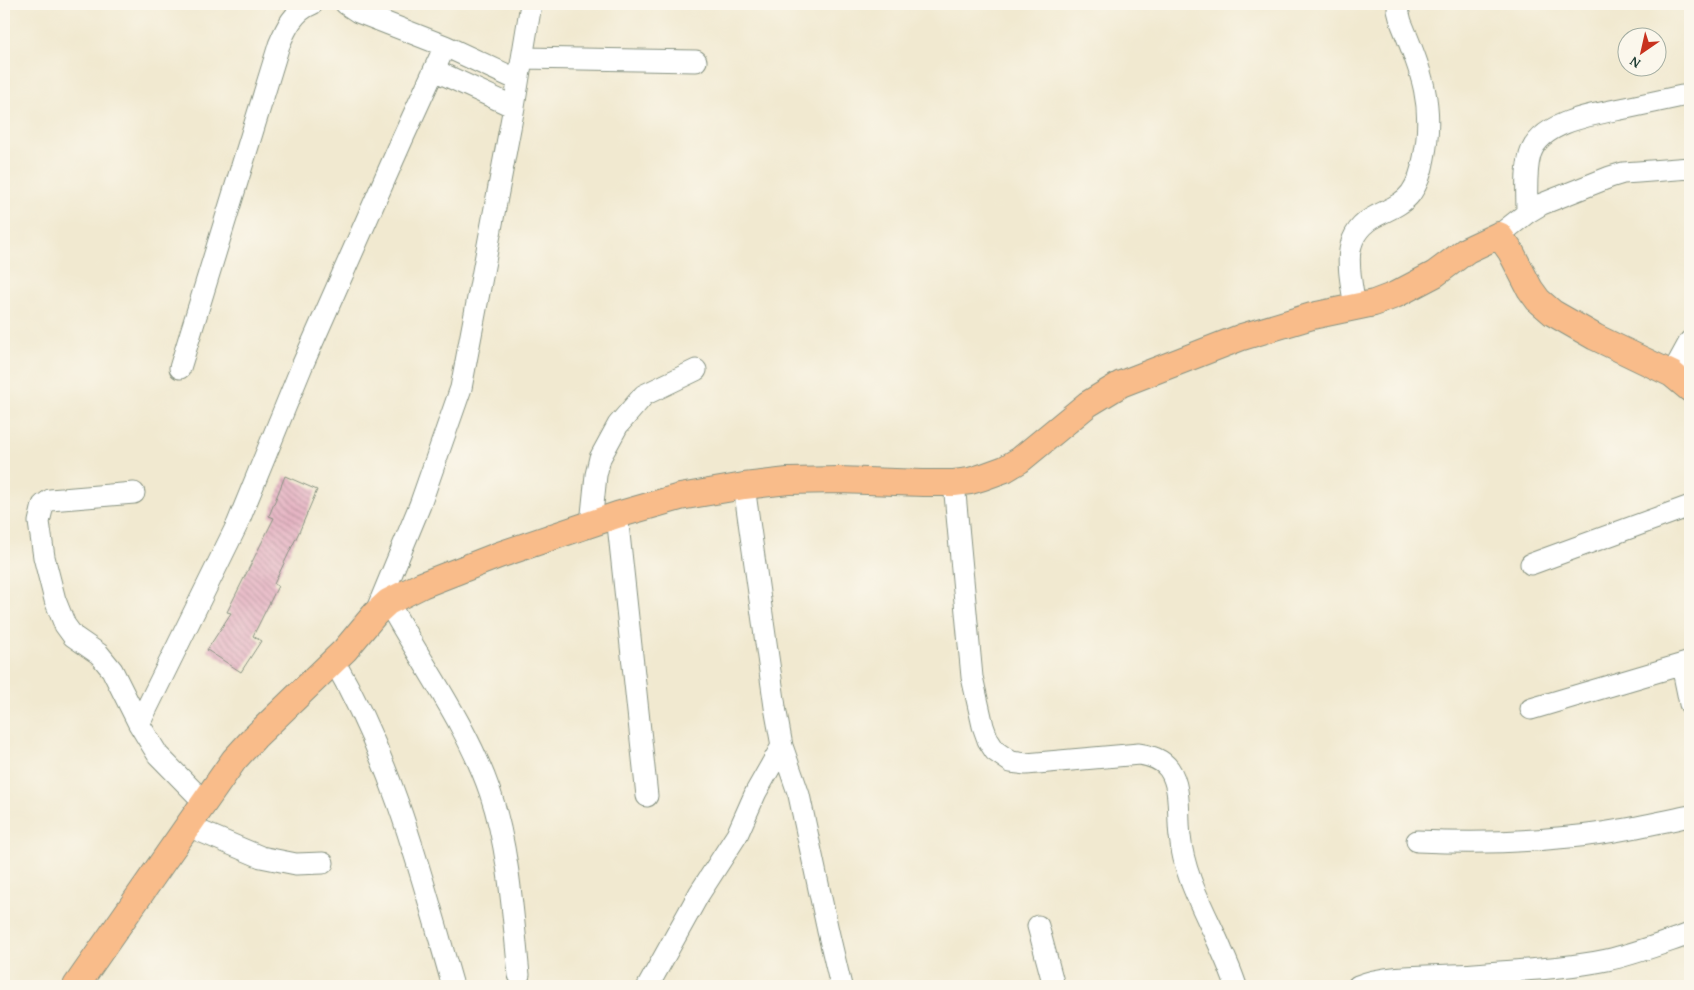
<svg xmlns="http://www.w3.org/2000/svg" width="1694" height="990" font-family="'Gentium Book Plus',serif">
<defs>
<pattern id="building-back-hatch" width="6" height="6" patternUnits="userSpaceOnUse" patternTransform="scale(1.25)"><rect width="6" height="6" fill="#e5b2c2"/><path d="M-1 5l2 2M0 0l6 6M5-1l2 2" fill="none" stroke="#b9929e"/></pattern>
</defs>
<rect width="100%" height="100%" fill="#fbf7ec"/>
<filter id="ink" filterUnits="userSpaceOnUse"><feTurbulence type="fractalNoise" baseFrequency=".02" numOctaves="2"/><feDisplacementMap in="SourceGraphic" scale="10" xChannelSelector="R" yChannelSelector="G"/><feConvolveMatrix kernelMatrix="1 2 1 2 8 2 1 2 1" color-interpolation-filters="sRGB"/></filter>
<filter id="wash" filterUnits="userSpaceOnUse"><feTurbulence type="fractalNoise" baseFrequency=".0096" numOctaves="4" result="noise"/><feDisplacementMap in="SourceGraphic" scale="20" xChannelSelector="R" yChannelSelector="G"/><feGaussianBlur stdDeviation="1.12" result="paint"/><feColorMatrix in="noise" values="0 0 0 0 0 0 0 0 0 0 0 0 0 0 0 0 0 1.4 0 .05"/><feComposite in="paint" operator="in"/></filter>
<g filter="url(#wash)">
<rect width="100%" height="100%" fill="#f1e9d0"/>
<g id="blocks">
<!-- building -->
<path fill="url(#building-back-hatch)" d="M285,476L317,490L300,530L274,584L278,586L253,636L261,641L241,672L207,650L231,613L227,612L274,518L269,516Z"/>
</g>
</g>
<g filter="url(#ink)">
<use href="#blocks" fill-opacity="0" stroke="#889382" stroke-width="1"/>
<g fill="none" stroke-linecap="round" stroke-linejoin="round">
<!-- minor casing -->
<g stroke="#889382" stroke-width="23">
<path id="minor" d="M346,4L358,12L445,46L518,80
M523,58L696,61
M434,70L514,107
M1527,213C1527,194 1525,173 1530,155C1540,121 1596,114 1626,108C1645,104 1663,100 1682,96
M1499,235L1527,213L1542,204L1610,177L1623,173L1638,172L1690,168
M1355,307C1350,273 1338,235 1376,216C1389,209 1402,205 1411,193C1418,183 1422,170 1424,158C1435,104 1421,71 1401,22L1398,10L1399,4
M180,368L279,45C286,28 294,11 312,4
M1672,374L1690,341
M954,483L972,677L983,726L988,740L995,751L1011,762L1026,764L1139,754C1151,756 1162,759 1169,769C1182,788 1177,815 1180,836C1184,878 1206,913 1222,951C1227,962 1232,974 1236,986
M744,486L775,707L782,746L799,795L828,931L841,986
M134,493L50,500L43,505L39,522L44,557L55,600L65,625L73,636L99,654L112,670L139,724L158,755L204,802
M617,515L647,796
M591,524L596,475L600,458L618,425L644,395L696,370
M1531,564L1690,506
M388,602C422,664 467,725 490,792C509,848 513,916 519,975
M375,614L420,505L461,388L514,107L531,4
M334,661C393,763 421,874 453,986
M1682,665L1690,704
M1531,709L1690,662
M139,724L237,525L302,366L402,140L445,46
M188,826L261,857L296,864L323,863
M1417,841C1464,843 1511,843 1558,838C1603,835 1647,825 1690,816
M1038,926L1054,986
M648,986L699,894L737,835L756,792L782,746
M1358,986C1391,973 1439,977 1475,974C1519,970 1564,969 1607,960C1635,954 1663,943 1690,934"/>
</g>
<!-- major casing -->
<g stroke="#889382" stroke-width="28">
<path id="major" d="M76,986L234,760L255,737L345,650L375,614L388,602L422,585L499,555L617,515L680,497L744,486L788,481L839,480L923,483H954L970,481L983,477L1005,469L1020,460L1088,404L1121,384L1242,337L1312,316L1374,303L1395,295L1435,274L1467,250L1499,235L1511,252L1530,289L1538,300L1553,313L1595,337L1672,374L1690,389"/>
</g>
<!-- minor -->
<use href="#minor" stroke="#fff" stroke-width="21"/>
<!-- major -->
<use href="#major" stroke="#f9bc8a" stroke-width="26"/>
</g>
</g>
<!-- margin -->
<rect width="1694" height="990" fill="none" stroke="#fbf7ec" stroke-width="20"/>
<!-- north arrow -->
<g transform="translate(1642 52) rotate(214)"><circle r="24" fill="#fbf7ec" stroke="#a3ada2"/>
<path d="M0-4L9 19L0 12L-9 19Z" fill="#c8321e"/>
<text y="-8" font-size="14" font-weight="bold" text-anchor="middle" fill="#1f3d34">N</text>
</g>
</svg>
